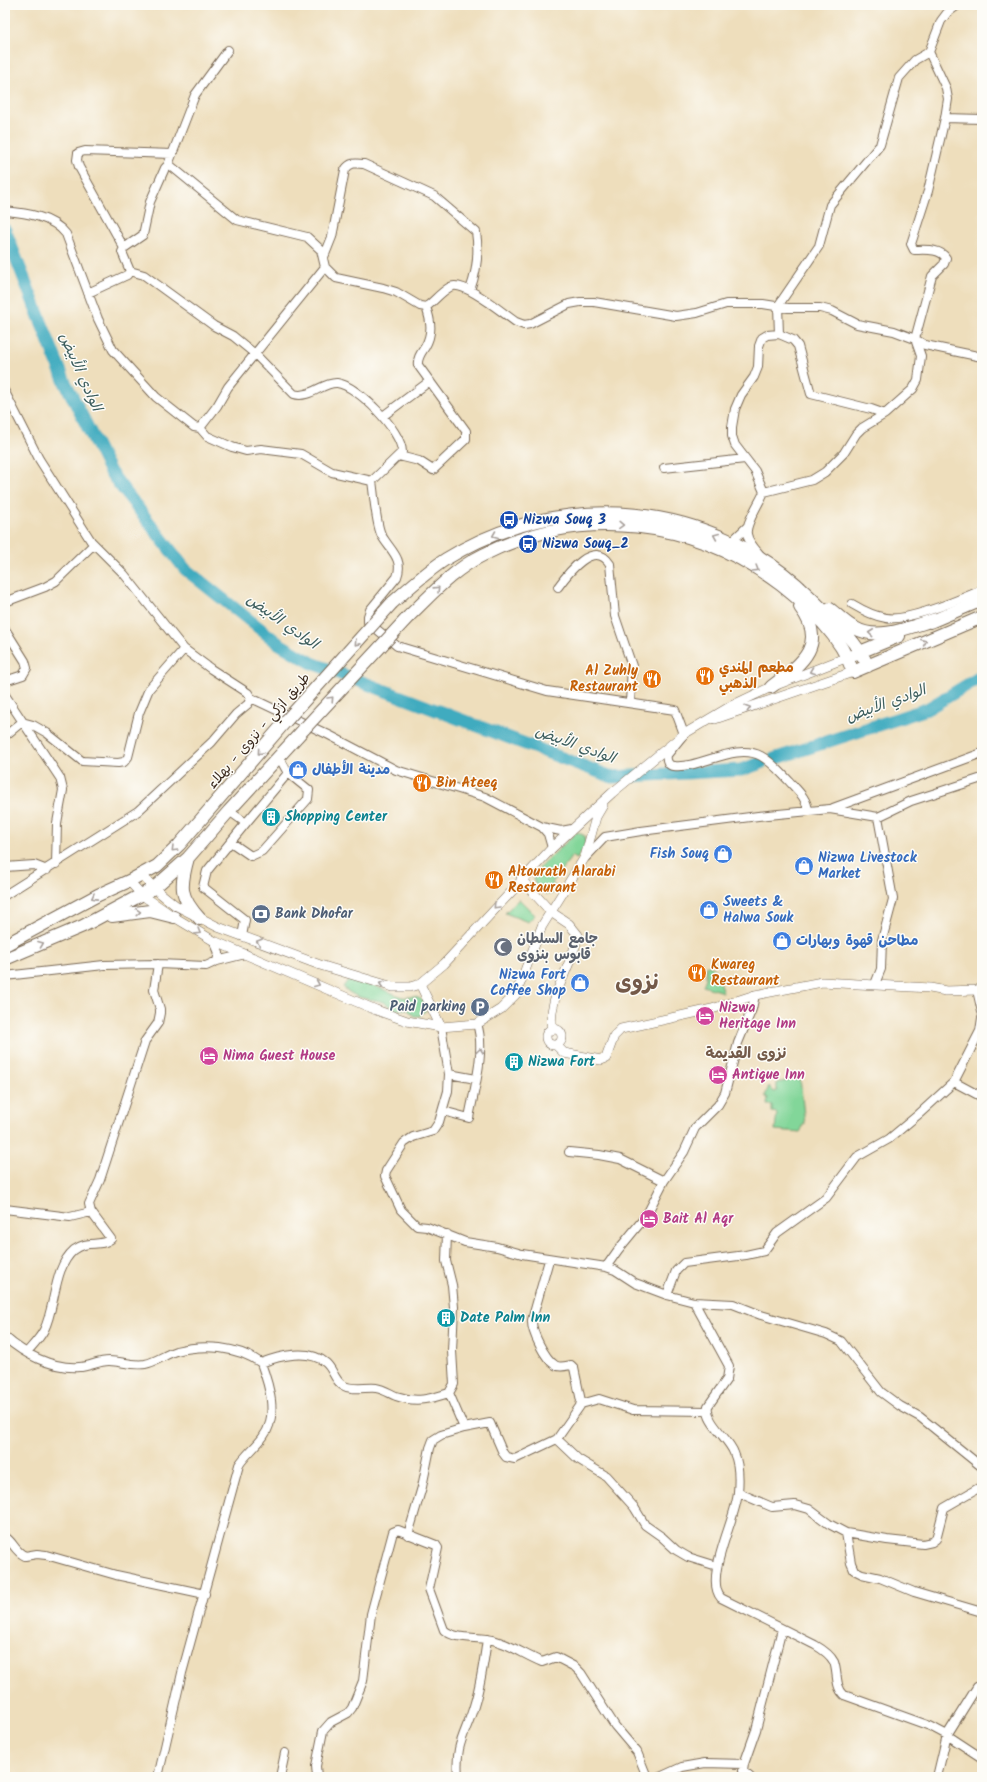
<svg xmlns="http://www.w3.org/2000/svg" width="987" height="1782" font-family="Kalam,'Playpen Sans Arabic',sans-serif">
<rect width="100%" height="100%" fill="#fdfcf7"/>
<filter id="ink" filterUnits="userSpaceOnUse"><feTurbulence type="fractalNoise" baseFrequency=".025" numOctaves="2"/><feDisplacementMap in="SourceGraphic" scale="8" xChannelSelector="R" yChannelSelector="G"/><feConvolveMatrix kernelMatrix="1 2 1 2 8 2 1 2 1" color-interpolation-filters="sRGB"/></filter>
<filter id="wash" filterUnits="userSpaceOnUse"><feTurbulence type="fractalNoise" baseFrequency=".012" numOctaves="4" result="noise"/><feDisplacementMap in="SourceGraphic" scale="16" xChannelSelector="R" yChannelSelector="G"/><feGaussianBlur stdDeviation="0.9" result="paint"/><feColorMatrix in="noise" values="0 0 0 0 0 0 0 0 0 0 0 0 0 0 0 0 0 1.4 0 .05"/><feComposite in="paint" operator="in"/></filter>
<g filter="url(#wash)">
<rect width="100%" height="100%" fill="#eedebc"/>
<!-- green -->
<path fill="#82d699" stroke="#5e805c" d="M577,832L585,836V848L577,859L572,856L552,883L556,888L552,894H546L535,884L533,878L536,871Z
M519,899L535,915L528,922L505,913Z
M706,965L714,968L723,992L703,986L706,978Z
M352,978C368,984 384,989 399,996C409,1000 412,992 425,1002L426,1010L420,1016H414L407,1009L394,1010C383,998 373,1001 359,997C353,995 347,991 343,987L348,980Z
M800,1078L805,1124L802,1126L801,1132L775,1130L777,1113L772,1112V1105H767L768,1098L765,1096L769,1086L774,1092L777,1091V1083Z"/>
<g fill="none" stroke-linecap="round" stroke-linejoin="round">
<!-- river -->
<path stroke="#40abbf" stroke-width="13" d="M5,230L64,380L110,472L185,569L278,643L312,663L612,777L741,770L761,763
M774,759L927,709L982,676"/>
</g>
</g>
<g filter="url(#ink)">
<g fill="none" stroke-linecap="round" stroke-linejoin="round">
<!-- minor casing -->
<g stroke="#7a6955" stroke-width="10">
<path id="minor" d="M945,118L982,119
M168,165L171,166L237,220L307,237L321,250L325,267L336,278L383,288L396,292L420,306L426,307C434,301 441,292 450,287C463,279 504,314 516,322L524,325L530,324L569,304L580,302H594L676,316L697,313L726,304H763L788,308H820L832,311L857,324L894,331L915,339L925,345L982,357
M5,211C26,213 52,216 66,234L98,319L113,350L156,397L194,427L200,428L207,436L232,447L246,451L261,449L301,454L332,472L372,481
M124,248L79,167L77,160L78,153L85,151L172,154
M324,257L332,237L345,170C350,162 356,163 364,164L434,196L476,232C479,251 477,271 470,290
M130,271L144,275L214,326L233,336L255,354L294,394C309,399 323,382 337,383C357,385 402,431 402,452L372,481C374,493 376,527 382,536C390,550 404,559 397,577L370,610L368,616V622L397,646L547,691L675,710L684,734L667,755C666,760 668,766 674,766C699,769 736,742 761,756C772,762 781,773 789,781C797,790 807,798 808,811
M88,293L127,275L130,271L122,252L124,248L143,235L150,202L165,168L168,165L195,95L228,50
M779,334L793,340L798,346L811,394L871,409L885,414
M5,392L39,459L91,541L124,574L184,649L211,669L248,693L251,698L248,704L236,714L212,742L138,811L5,895
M383,416L430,381
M200,428L217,406L228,387L325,267
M399,456L419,461L433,470L466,439V431L418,365C417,358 421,353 425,347C433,333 431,321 426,307
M664,468L745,459
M764,492L812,480L825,472L844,453L856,434L862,428L885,414L913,389L918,380L921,356L915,339L932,276L944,264L946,258C940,248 924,250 914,250L911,244L928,191L945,118L948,99L946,88L929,52
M731,542L747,527
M761,556C756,550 748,542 747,534C745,524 760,502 764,492L755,471L735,445L732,436V427L735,409L741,395L754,377L758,367L759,346L762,338L767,335L779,334L778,306L819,246L830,205L880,145L899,78L915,60L929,52L941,21L947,13L958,5
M558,587C568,573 594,539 610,564L615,616L632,666L630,703
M5,602L45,587L56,581L94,544
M852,604C862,610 873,616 886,618C907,622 961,599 982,590
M5,629L25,661L27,668L23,675L5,681
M5,695L60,778L63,790L57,823L56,864
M251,698L329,735L396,770L485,797L542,827L561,831L572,829
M5,736L22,722L33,725L47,733L82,761L118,763L124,762L128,757L139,713L149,689L184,649
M833,808L982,753
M229,811L246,823L288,773L279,757
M542,827L548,834L552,848
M232,843L251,856L262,851L308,799L309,790L288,773
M586,857L605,837L641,831L758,816L830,809L878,817L911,801L982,778
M5,867L34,865L47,870
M242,936L245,920L203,887L207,871L246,823
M214,941L219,953L217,961
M5,976L104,965L158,964L206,966L217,961L245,954
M875,984L881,969L882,940L893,899L878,817
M977,990L982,1012
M441,1027L449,1074L448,1091L439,1122L433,1131L413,1137L404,1143L386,1171L385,1176L401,1210L417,1226L427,1227L465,1242L497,1247L522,1254L606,1267L615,1270L635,1283L667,1295L694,1302L733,1304L761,1315L826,1334L841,1341L881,1392L900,1406L920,1417L982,1467
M449,1074L476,1079
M954,1082L982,1097
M443,1111L469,1118C474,1090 486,1050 477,1024
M569,1152L599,1155L620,1159L664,1181
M5,1209L70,1217L91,1212
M606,1267L618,1250L646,1216L664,1181L684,1152L695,1128L718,1105L725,1093L738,1043L752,1009L755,995
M667,1295L676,1271L684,1263L746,1255L764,1251L777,1233L826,1198L857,1157L889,1139L919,1114L954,1082L980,1031L982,1018
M694,1302L729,1366L727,1379L708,1406C705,1423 729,1438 734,1453C739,1464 739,1481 738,1492C737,1517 703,1578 721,1598L815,1645C822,1649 830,1654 834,1662C838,1673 835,1687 844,1695L930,1726L947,1735L937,1777
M5,1337C24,1354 52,1369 79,1367C89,1367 98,1361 109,1361C121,1361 132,1366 145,1364C156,1362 166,1354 176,1351C204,1344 237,1346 261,1363C269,1385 279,1416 263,1437C256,1447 246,1454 239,1465L182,1673L158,1777
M27,1352C33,1345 40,1338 44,1330C56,1306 53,1268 74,1250C88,1239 99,1248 111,1239L91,1212L89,1204L100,1180L145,1041L158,1023L160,1013V1009L154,990L158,964
M261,1363C279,1356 309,1348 326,1363C333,1369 334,1379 342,1385C352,1391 365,1387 376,1388C383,1389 389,1393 396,1396C416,1403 430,1399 449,1393L454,1384L452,1351L454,1307L452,1285L446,1261L447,1234
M449,1393L464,1428
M581,1404L599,1399L633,1410L708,1411
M557,1439L578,1459L606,1476L634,1507L645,1525L662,1537L676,1550L688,1557L717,1566
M739,1493L772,1507L795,1505L809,1509L829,1524L846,1533L887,1540L923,1544L932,1542L936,1539L944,1508L982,1486
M846,1533L851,1563L854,1570L862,1574L880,1578L914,1592L982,1612
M408,1535L422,1487L430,1448L433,1440L441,1435L464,1428L490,1423L503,1453L506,1457L515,1459L557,1439L580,1406L581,1401L574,1368L571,1365C566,1366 559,1368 555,1365C545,1359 531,1331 532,1320L549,1260
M5,1537C13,1541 14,1551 25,1556L37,1554L46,1555L116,1575L205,1594
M982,1685L977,1687L947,1735L982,1758
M280,1777L285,1753
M317,1777L316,1766L323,1731L331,1722L348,1713L352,1708L363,1681L371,1614L393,1532L398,1530L436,1545L438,1548L429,1589L444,1630C454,1639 473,1637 486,1639C506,1641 524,1655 542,1662L556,1657L575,1667L581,1673L615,1726L637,1752L647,1777
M458,1777C455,1743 465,1736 474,1706C481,1683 484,1662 487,1639
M660,1777L682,1767L705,1763L744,1764
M750,1777L743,1771L744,1764L756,1730L782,1629"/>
</g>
<!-- tertiary casing -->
<g stroke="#7a6955" stroke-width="10">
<path id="tertiary" d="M715,719L853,672
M141,874L154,888L175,905L218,927L320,965L393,987H410L420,984L444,964L552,848L612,793L684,734L731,706L771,687L848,657
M521,879L551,912L569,924L578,935C572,968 547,996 552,1030
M129,881L142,895L174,917L214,941L376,1010L407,1021L441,1027L477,1024L501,1009L516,994L542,926L585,857L596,817L603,805
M420,984L441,1027
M546 1037a8 8 0 1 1 16 0a8 8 0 1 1-16 0Z
M556,1045L564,1053L601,1060L606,1058L614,1036L621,1029L712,1009L755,995L822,982L930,988L946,991L977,990L982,988"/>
</g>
<!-- primary casing -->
<g stroke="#7a6955" stroke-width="14">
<path id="primary" d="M392,603C409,588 426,572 446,559C562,487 712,500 810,597C831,618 856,640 868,666
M830,609C838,615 846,624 855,628C879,642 912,626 936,619
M409,616C432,594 454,569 483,555C582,505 694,519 781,585C810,608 841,636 853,672L982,617
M930,622L982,600
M855,654L899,636
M771,687C801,664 829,645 800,607
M188,858C180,887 179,896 200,919
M112,916L150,911L174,917
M5,945L98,895L129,881L157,866L179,845L285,722
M5,959L83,926L154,888L188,858L229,811L305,728"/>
</g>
<!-- minor -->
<use href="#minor" stroke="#fff" stroke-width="8"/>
<!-- tertiary -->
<use href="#tertiary" stroke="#fff" stroke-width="9"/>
<!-- primary -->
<use href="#primary" stroke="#fff" stroke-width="12"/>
<!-- primary-bridge casing -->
<g stroke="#7a6955" stroke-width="14" stroke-linecap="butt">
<path id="primary-bridge" d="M285,722L392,603
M305,728L409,616"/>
</g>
<!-- primary-bridge -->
<use href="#primary-bridge" stroke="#fff" stroke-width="12"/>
</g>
<!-- one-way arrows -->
<defs><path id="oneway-chevron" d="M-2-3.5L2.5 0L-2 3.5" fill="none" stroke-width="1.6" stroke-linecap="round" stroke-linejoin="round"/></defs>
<g stroke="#a79f9a">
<use href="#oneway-chevron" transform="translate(621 525) rotate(2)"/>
<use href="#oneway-chevron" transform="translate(495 535) rotate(158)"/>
<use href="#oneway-chevron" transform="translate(716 536) rotate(-157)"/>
<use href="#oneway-chevron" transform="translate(756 569) rotate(31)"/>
<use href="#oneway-chevron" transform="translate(437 589) rotate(-44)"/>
<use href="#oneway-chevron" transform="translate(871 633) rotate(-174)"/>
<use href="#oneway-chevron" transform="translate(924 642) rotate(-23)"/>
<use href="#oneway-chevron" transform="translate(357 643) rotate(132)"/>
<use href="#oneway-chevron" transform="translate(812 671) rotate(159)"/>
<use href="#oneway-chevron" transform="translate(331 699) rotate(-47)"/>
<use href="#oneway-chevron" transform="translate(748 708) rotate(-18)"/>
<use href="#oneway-chevron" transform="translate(260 752) rotate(131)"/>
<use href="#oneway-chevron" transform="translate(174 849) rotate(135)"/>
<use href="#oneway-chevron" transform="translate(94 897) rotate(152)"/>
<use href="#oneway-chevron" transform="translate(496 906) rotate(133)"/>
<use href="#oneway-chevron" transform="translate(138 912) rotate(-4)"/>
<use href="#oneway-chevron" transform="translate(198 932) rotate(30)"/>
<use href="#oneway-chevron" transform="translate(259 942) rotate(-161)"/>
<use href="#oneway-chevron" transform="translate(41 944) rotate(-21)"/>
<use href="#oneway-chevron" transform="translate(317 984) rotate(23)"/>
<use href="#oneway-chevron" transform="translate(382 984) rotate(-163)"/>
<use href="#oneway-chevron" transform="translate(480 1051) rotate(-83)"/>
</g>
</g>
<!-- icons -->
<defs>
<g id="bus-disc" transform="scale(1)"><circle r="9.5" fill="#1a4fb4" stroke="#fdfcf7"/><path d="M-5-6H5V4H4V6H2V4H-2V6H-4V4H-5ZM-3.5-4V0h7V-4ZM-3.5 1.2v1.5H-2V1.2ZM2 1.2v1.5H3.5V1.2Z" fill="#fff"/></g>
<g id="restaurant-disc" transform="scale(1)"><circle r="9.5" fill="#e8710a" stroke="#fdfcf7"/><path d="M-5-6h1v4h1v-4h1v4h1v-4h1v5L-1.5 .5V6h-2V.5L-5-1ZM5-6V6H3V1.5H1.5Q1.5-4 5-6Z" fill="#fff"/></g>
<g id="shop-disc" transform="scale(1)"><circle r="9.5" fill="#3f7fe0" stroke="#fdfcf7"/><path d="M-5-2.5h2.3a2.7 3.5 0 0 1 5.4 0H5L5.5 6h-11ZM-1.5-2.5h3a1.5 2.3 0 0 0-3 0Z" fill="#fff"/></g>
<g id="building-disc" transform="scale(1)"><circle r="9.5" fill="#0f9aa8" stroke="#fdfcf7"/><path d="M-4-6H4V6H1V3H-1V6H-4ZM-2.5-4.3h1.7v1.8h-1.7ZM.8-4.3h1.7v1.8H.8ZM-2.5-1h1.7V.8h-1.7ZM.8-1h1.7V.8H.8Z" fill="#fff"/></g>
<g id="bank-disc" transform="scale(1)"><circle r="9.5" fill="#5c6f8a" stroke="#fdfcf7"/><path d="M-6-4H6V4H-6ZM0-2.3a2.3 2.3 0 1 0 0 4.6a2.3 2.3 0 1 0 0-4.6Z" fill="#fff"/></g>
<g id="mosque-disc" transform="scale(1)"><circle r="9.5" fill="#6b7280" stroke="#fdfcf7"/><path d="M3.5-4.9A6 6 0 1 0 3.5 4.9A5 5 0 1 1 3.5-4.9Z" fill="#fff"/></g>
<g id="parking-disc" transform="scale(1)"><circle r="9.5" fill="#5c6f8a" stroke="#fdfcf7"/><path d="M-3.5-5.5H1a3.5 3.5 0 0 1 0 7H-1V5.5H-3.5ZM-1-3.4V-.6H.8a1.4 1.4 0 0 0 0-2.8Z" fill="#fff"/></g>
<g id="hotel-disc" transform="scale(1)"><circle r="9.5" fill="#d1479c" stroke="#fdfcf7"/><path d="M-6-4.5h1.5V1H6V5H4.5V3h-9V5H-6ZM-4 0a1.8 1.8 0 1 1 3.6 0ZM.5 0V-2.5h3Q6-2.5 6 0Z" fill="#fff"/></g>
</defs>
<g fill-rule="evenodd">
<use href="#bus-disc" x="509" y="520"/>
<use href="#bus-disc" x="528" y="544"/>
<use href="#restaurant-disc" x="705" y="676"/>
<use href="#restaurant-disc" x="652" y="679"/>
<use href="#shop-disc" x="298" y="770"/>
<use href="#restaurant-disc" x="422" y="783"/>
<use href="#building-disc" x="271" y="817"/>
<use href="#shop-disc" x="723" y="854"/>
<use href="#shop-disc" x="804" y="866"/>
<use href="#restaurant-disc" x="494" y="880"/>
<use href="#shop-disc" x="709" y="910"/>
<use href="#bank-disc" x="261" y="914"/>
<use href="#shop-disc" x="782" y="941"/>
<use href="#mosque-disc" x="503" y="947"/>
<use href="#restaurant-disc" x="697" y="973"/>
<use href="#shop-disc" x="580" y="983"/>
<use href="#parking-disc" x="480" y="1007"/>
<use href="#hotel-disc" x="705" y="1016"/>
<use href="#hotel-disc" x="209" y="1056"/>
<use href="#building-disc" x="514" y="1062"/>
<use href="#hotel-disc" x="718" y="1075"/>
<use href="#hotel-disc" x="649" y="1219"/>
<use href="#building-disc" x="446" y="1318"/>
</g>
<g text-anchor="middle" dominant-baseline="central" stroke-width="3" stroke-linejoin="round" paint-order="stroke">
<!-- transit labels -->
<g font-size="14" font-weight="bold" fill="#164399" stroke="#fdfcf7" text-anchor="start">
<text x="523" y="520">Nizwa Souq 3</text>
<text x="542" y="544">Nizwa Souq_2</text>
</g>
<!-- food labels -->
<g font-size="14" font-weight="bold" fill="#c56008" stroke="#fdfcf7" text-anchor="start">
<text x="719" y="668">مطعم المندي<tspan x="719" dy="16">الذهبي</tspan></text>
<text x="638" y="671" text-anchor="end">Al Zuhly<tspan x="638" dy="16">Restaurant</tspan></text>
<text x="436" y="783">Bin Ateeq</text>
<text x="508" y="872">Altourath Alarabi<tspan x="508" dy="16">Restaurant</tspan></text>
<text x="711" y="965">Kwareg<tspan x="711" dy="16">Restaurant</tspan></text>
</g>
<!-- street labels -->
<g font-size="14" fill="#3b2a1e" stroke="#fdfcf7">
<text transform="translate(259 731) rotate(-49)">طريق ازكي - نزوى - بهلاء</text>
</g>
<!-- shop labels -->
<g font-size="14" font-weight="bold" fill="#366cbe" stroke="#fdfcf7" text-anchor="start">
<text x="312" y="770">مدينة الأطفال</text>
<text x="709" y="854" text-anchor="end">Fish Souq</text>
<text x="818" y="858">Nizwa Livestock<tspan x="818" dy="16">Market</tspan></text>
<text x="723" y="902">Sweets &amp;<tspan x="723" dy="16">Halwa Souk</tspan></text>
<text x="796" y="941">مطاحن قهوة وبهارات</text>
<text x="566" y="975" text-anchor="end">Nizwa Fort<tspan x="566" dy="16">Coffee Shop</tspan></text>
</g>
<!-- culture labels -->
<g font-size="14" font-weight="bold" fill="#0d838f" stroke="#fdfcf7" text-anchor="start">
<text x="285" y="817">Shopping Center</text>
<text x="528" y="1062">Nizwa Fort</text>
<text x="460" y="1318">Date Palm Inn</text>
</g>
<!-- service labels -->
<g font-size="14" font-weight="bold" fill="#4e5e75" stroke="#fdfcf7" text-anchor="start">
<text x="275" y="914">Bank Dhofar</text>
<text x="466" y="1007" text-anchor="end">Paid parking</text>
</g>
<!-- worship labels -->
<g font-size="14" font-weight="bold" fill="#5b616d" stroke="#fdfcf7" text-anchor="start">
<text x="517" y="939">جامع السلطان<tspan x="517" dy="16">قابوس بنزوى</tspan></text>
</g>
<!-- hotel labels -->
<g font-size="14" font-weight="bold" fill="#b23c85" stroke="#fdfcf7" text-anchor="start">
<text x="719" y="1008">Nizwa<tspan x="719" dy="16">Heritage Inn</tspan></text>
<text x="223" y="1056">Nima Guest House</text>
<text x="732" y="1075">Antique Inn</text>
<text x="663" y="1219">Bait Al Aqr</text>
</g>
<!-- water labels -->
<g font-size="15" font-style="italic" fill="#3d5e5e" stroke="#fdfcf7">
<text transform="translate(80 372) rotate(66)">الوادي الأبيض</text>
<text transform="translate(282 622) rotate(35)">الوادي الأبيض</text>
<text transform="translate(886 704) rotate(-20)">الوادي الأبيض</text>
<text transform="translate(575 745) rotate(20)">الوادي الأبيض</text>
</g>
<!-- neighbourhood labels -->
<g font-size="15" font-weight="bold" fill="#745a49" stroke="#fdfcf7">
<text x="746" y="1054">نزوى القديمة</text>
</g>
<!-- town labels -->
<g font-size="22" font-weight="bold" fill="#745a49" stroke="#fdfcf7">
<text x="637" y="983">نزوى</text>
</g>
</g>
<!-- margin -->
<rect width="987" height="1782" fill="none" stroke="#fdfcf7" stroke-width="20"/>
</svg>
